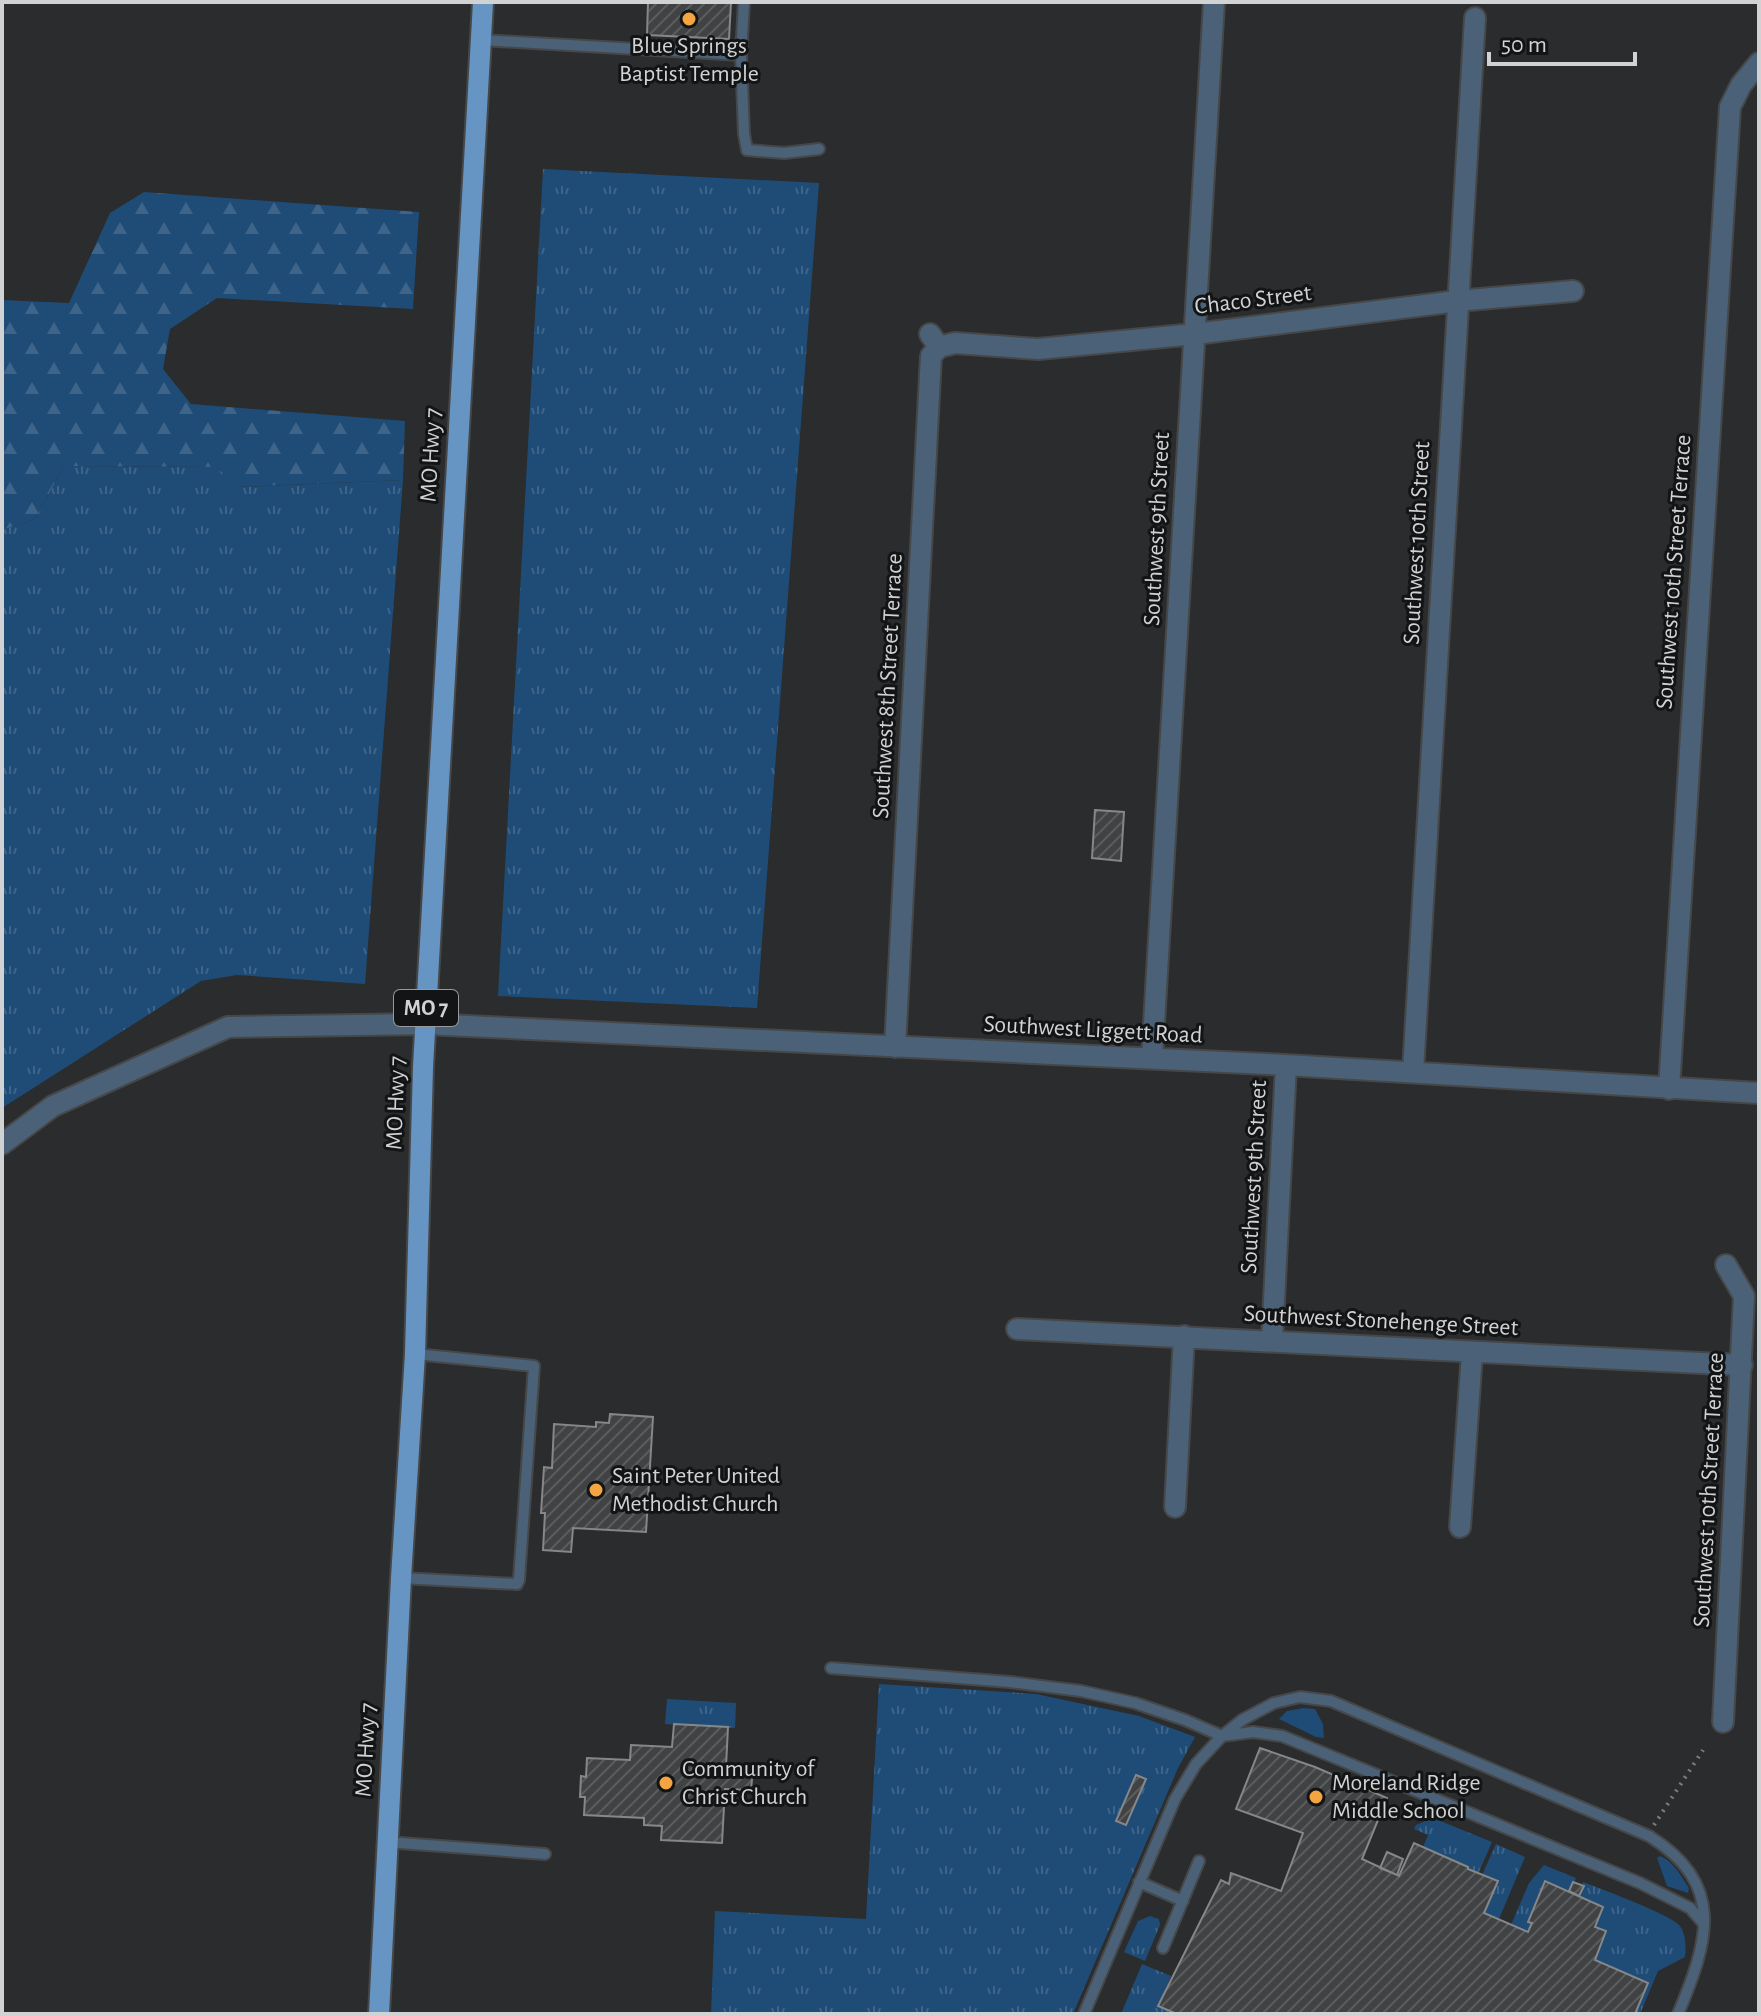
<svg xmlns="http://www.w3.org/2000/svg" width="1761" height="2016" font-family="'Alegreya Sans',sans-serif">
<defs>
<pattern id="grass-tufts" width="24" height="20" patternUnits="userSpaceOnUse" patternTransform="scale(2)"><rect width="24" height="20" fill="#1e4c77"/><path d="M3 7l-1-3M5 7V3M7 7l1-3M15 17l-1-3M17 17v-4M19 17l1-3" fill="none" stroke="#3e6589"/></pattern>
<pattern id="forest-firs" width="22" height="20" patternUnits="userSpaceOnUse" patternTransform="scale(2)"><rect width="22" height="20" fill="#1e4c77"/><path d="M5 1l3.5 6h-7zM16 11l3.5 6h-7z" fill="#3e6589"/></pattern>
<pattern id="building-hatch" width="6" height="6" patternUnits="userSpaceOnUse" patternTransform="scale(2)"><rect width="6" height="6" fill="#404244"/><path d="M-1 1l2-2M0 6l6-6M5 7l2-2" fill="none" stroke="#5b5c5e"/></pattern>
</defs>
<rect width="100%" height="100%" fill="#2a2c2d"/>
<!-- grass -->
<path fill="url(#grass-tufts)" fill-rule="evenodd" d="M543,169L819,183L757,1008L498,996Z
M64,466L216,467L240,487L403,480L365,984L237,975L201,981L2,1108V530L35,519Z
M879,1684L1036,1694L1139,1716L1195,1737L1178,1768L1073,2014H711L715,1911L866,1919ZM1136,1775L1146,1779L1126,1825L1116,1821Z
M667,1699L736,1703L735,1728L665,1724Z
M1433,1818L1492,1842L1478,1874L1468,1869V1867L1423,1847L1428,1835L1414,1829L1416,1825Z
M1496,1844L1525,1857L1499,1919L1484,1913L1498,1881L1482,1875Z
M1544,1865L1576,1878L1570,1892L1544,1881L1528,1921L1532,1923L1528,1932L1511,1925L1529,1883Z
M1583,1882C1601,1889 1672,1915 1680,1926C1686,1935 1686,1947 1685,1957L1658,1971L1640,2014H1635L1595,1960L1606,1932L1595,1927L1603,1907L1578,1895Z
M1150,1916L1159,1919L1160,1925L1145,1961L1124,1952L1138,1921Z
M1142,1964L1171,1976L1158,2006L1177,2014H1121Z"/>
<!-- forest -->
<path fill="url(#forest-firs)" d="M144,192L419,212L413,309L217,298L170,329L163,369L191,404L405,421L403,480L239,487L216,467L64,466L35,519L2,530V300L69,303L110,213Z"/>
<!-- garden -->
<path fill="#1e4c77" d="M1303,1708L1315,1709L1323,1724L1324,1738L1316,1737L1279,1719L1287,1711Z
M1660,1856C1674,1862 1681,1876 1689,1888L1688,1893L1667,1886L1657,1858Z"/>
<!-- building -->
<path fill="url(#building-hatch)" stroke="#858789" stroke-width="2" d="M648,2H731L729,39L647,35Z
M1095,810L1124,812L1121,861L1092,858Z
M610,1414L653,1417L646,1532L573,1528L571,1552L543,1550L545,1513H541L544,1467L552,1468L554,1424L596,1427V1422L609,1423Z
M674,1724L728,1727L726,1767L753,1768L751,1790L725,1789L722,1843L661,1840L662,1826L644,1825V1818L584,1815L585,1797H580L581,1776L586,1777L587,1758L630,1760L631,1745L672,1747Z
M1260,1748L1315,1767L1387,1798L1362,1859L1399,1876L1414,1843L1468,1867V1869L1498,1881L1484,1913L1528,1932L1532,1923L1528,1922L1545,1881L1603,1907L1595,1927L1606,1931L1595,1960L1648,1983L1635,2014H1177L1158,2006L1221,1880L1229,1884L1231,1873L1281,1891L1303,1833L1236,1809Z
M1136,1775L1146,1779L1126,1825L1116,1821Z
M1387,1852L1403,1859L1397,1875L1380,1868Z
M1573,1882L1584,1886L1579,1896L1569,1891Z"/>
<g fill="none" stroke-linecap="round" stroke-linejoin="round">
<!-- lane casing -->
<g stroke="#454748" stroke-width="14">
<path id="lane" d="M481,40L741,55L744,134L747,150L784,153L819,149
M741,55L744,2
M401,1578L517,1584L519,1580L534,1366L415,1354
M831,1668L1010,1682L1081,1691L1135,1703L1185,1720L1222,1736L1253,1732L1282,1736L1640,1883L1690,1908L1703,1923
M387,1842L545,1854
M1139,1882L1183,1901
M1163,1948L1199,1861
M1084,2014L1175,1799L1196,1764L1222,1736L1242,1720L1274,1703L1300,1697L1331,1701L1649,1836C1727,1884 1708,1942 1678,2014"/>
</g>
<!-- street casing -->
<g stroke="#454748" stroke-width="24">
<path id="street" d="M939,347L955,343L1038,349L1195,334L1457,301L1573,291
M895,1047L931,356L939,347L930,334
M1152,1058L1214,2
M1413,1072L1475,18
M1669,1089L1730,107L1741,85L1759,63
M2,1144L53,1106L228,1027L425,1024L1286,1065L1759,1093
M1017,1329L1742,1365
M1272,1340L1286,1065
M1175,1507L1184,1336
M1460,1527L1472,1353
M1723,1722L1744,1296L1726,1265"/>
</g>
<!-- primary casing -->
<g stroke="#454748" stroke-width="24">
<path id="primary" d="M379,2014L401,1578L415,1354L423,1067L483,2"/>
</g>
<!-- path -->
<path stroke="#7b7d7e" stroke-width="4" stroke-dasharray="2 6" stroke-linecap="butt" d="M1654,1825L1703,1750"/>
<!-- lane -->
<use href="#lane" stroke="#4b6178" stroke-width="10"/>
<!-- street -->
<use href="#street" stroke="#4b6178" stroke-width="20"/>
<!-- primary -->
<use href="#primary" stroke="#6795c3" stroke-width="20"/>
</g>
<!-- markers -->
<g fill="#f2a541" stroke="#131415" stroke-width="3">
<circle cx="689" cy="19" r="8"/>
<circle cx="596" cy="1490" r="8"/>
<circle cx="666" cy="1783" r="8"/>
<circle cx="1316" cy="1797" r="8"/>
</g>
<g text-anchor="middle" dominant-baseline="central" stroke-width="6" stroke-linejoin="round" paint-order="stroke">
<!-- shield labels -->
<rect fill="#131415" stroke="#98999a" stroke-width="2" x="394" y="990" width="64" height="36" rx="6"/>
<g font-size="22" font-weight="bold" fill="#d1d2d3">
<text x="426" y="1008">MO 7</text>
</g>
<!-- poi labels -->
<g font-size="24" fill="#d1d2d3" stroke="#131415" text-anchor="start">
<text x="689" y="46" text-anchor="middle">Blue Springs<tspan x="689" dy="28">Baptist Temple</tspan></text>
<text x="612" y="1476">Saint Peter United<tspan x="612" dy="28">Methodist Church</tspan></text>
<text x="682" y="1769">Community of<tspan x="682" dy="28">Christ Church</tspan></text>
<text x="1332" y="1783">Moreland Ridge<tspan x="1332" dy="28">Middle School</tspan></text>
</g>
<!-- street labels -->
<g font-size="24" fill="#d1d2d3" stroke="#131415">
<text transform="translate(1253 300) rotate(-7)">Chaco Street</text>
<text transform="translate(431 455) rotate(-87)">MO Hwy 7</text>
<text transform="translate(1157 529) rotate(-87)">Southwest 9th Street</text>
<text transform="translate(1417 543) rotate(-87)">Southwest 10th Street</text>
<text transform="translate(1674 572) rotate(-86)">Southwest 10th Street Terrace</text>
<text transform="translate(888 686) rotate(-87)">Southwest 8th Street Terrace</text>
<text transform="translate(1093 1030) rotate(3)">Southwest Liggett Road</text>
<text transform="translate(396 1103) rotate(-88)">MO Hwy 7</text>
<text transform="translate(1254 1177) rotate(-87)">Southwest 9th Street</text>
<text transform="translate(1381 1321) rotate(3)">Southwest Stonehenge Street</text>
<text transform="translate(1709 1490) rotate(-87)">Southwest 10th Street Terrace</text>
<text transform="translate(366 1750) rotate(-87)">MO Hwy 7</text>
</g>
</g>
<!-- border -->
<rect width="1761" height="2016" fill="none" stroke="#d1d2d3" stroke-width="8"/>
<!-- scale -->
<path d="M1489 52v12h146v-12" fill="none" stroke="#d1d2d3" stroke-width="4"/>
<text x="1501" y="52" font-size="24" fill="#d1d2d3" stroke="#131415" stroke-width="6" paint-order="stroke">50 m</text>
</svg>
